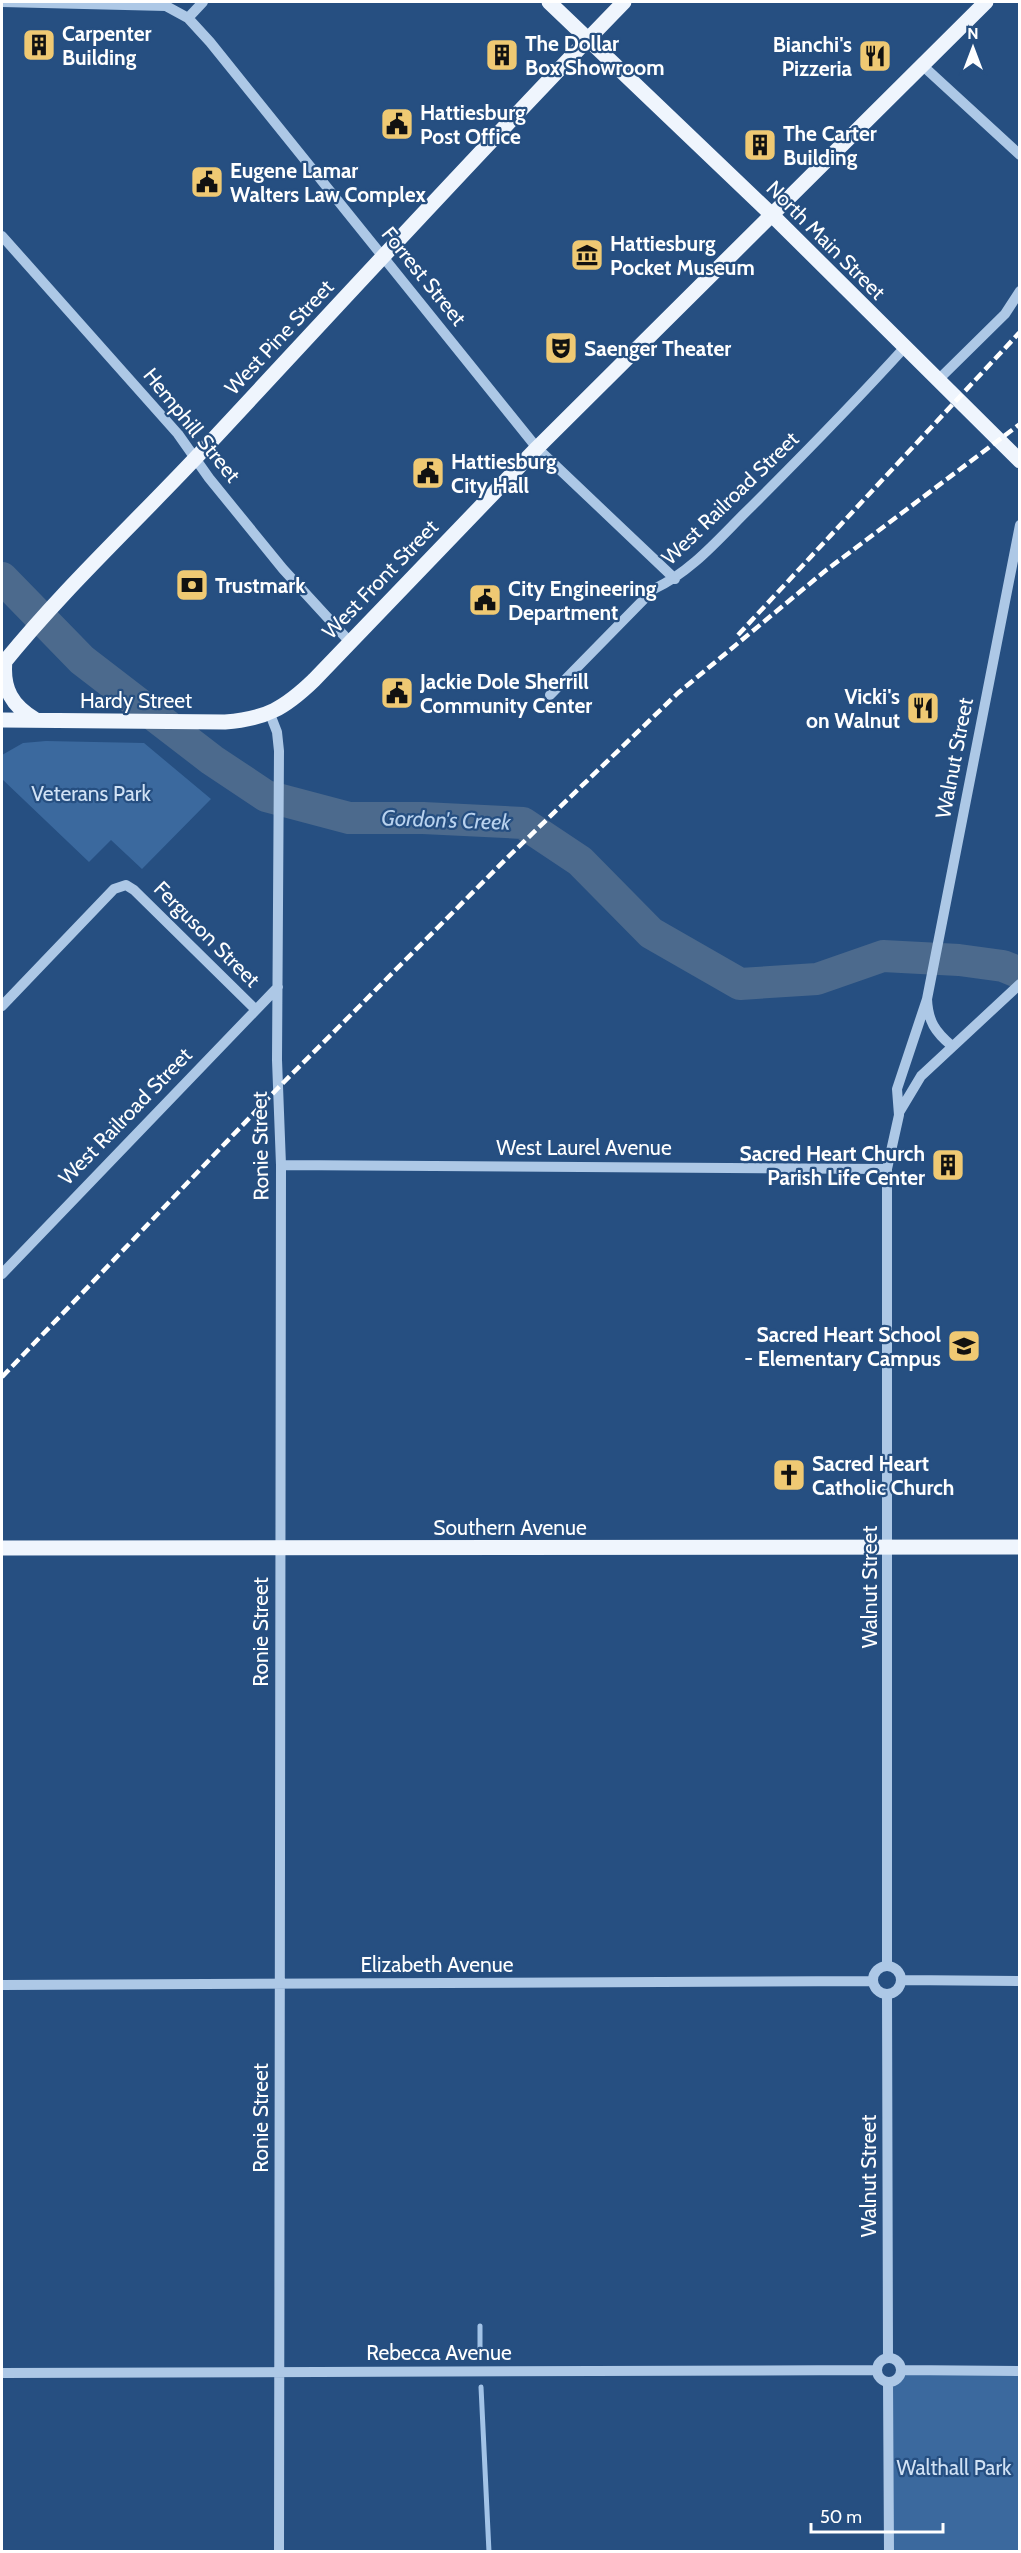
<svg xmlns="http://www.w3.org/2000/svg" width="1021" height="2553" font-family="Cabin,sans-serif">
<rect width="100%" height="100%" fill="#264f81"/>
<!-- green -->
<path fill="#3b699e" d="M46,741L144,743L211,799L142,869L111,840L89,862L2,779V755L23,743Z
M1019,2371V2551H889L892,2382L900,2374Z"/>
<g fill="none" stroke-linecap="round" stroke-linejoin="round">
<!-- stream -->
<path stroke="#a2c3e7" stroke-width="5" d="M480,2326V2357
M481,2387L489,2552"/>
<!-- river -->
<path stroke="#4c6a8d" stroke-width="32" d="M2,578L82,660L212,760L266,796L349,818H423L523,823L580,861L651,933L740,984L817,979L883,956L959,960L1003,966L1020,973"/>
<!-- minor -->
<path stroke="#adc8e6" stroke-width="10" d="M2,2L166,6L188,18L210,42L537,448L675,579
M188,18L203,2
M922,65L1020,155
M2,236L178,434L209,478L283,569L349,641
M938,380L1005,314L1020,291
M550,695L654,589C693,571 721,536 752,506C804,454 855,402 905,347
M270,714L277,732L279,751L277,1060L281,1165L279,2552
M2,1006L114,889L126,885L134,890L255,1009
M952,1046C935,1032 928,1021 927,999L1020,525
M900,1111L921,1076L1020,984
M281,1165L887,1169
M2,1274L278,987
M887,1966V1169L899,1115L897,1089L927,999
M873 1980a14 14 0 1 1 28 0a14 14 0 1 1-28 0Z
M901,1980L1020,1981
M2,1985L873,1981
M887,1994L888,2357
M877 2370a12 12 0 1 1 24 0a12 12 0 1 1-24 0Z
M901,2370L1020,2371
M2,2373L876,2370
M888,2382L889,2552"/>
<!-- major -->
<path stroke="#eff5fd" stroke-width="15" d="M549,2L772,215L1020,461
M5,660C2,689 12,706 36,720
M2,665C64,588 137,521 205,448C344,299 482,148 624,2
M2,720L225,722C266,719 285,708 314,680L537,448L986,2
M2,1548L1020,1547"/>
<!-- rail -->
<path stroke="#fff" stroke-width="4.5" stroke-dasharray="10 4.5" stroke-linecap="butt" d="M738,635L1020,332
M2,1377L278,1088L507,858L678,693L825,571L1020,424"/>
</g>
<!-- icons -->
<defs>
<g id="building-square" transform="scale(1.725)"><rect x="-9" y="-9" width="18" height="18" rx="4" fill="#efc973" stroke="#264f81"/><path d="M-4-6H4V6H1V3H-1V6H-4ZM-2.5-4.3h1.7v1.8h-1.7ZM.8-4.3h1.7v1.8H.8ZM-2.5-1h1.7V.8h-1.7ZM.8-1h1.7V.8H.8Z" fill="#111"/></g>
<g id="restaurant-square" transform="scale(1.725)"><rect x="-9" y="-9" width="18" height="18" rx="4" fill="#efc973" stroke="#264f81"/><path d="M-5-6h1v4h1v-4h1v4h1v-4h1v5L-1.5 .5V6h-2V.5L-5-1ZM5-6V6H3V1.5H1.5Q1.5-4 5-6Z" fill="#111"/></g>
<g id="civic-square" transform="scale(1.725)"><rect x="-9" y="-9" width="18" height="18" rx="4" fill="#efc973" stroke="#264f81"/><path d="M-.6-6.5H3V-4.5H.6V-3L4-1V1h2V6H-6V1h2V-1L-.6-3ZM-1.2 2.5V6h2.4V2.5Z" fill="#111"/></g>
<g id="museum-square" transform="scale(1.725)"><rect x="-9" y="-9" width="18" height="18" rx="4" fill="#efc973" stroke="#264f81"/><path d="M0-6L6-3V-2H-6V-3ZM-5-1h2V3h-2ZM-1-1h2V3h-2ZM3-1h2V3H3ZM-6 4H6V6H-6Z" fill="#111"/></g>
<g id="theatre-square" transform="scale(1.725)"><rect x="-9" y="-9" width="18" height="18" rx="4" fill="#efc973" stroke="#264f81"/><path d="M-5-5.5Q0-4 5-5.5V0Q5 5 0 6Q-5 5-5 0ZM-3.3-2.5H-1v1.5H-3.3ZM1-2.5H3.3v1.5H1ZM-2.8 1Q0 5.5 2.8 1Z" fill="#111"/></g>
<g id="bank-square" transform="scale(1.725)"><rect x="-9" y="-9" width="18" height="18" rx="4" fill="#efc973" stroke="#264f81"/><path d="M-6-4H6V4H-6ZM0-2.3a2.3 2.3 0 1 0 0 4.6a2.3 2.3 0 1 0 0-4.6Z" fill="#111"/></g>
<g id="school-square" transform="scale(1.725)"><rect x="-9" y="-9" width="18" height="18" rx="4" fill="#efc973" stroke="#264f81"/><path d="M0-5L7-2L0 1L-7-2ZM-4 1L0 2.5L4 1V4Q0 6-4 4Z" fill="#111"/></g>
<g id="church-square" transform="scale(1.725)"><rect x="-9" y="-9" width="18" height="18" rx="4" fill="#efc973" stroke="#264f81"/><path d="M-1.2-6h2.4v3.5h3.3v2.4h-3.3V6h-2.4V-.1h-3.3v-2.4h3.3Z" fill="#111"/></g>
</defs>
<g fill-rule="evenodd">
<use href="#building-square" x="39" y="45"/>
<use href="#building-square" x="502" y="55"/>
<use href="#restaurant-square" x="875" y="56"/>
<use href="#civic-square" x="397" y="124"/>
<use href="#building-square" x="760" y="145"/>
<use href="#civic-square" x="207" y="182"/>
<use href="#museum-square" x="587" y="255"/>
<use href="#theatre-square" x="561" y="348"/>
<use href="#civic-square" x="428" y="473"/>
<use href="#bank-square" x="192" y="585"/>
<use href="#civic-square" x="485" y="600"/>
<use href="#civic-square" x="397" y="693"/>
<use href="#restaurant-square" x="923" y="708"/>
<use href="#building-square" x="948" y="1165"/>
<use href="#school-square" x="964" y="1346"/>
<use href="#church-square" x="789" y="1475"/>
</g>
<g text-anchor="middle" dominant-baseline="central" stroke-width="4.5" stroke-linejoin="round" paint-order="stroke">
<!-- poi labels -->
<g font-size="21" font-weight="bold" fill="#fff" stroke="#264f81" text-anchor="start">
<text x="62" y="33">Carpenter<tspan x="62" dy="24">Building</tspan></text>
<text x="525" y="43">The Dollar<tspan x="525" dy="24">Box Showroom</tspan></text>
<text x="852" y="44" text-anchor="end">Bianchi's<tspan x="852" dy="24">Pizzeria</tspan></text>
<text x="420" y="112">Hattiesburg<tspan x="420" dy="24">Post Office</tspan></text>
<text x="783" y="133">The Carter<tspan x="783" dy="24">Building</tspan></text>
<text x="230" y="170">Eugene Lamar<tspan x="230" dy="24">Walters Law Complex</tspan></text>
<text x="610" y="243">Hattiesburg<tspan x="610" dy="24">Pocket Museum</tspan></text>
<text x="584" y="348">Saenger Theater</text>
<text x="451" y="461">Hattiesburg<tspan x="451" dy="24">City Hall</tspan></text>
<text x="215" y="585">Trustmark</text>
<text x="508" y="588">City Engineering<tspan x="508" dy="24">Department</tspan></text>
<text x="420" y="681">Jackie Dole Sherrill<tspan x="420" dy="24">Community Center</tspan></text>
<text x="900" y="696" text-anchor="end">Vicki's<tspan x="900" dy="24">on Walnut</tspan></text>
<text x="925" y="1153" text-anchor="end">Sacred Heart Church<tspan x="925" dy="24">Parish Life Center</tspan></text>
<text x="941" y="1334" text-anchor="end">Sacred Heart School<tspan x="941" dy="24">- Elementary Campus</tspan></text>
<text x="812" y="1463">Sacred Heart<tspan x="812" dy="24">Catholic Church</tspan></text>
</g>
<!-- street labels -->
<g font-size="21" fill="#fff" stroke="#264f81">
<text transform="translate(826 240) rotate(45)">North Main Street</text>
<text transform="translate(424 276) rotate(51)">Forrest Street</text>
<text transform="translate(279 337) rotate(-47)">West Pine Street</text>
<text transform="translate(192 425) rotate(51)">Hemphill Street</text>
<text transform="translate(730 498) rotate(-44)">West Railroad Street</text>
<text transform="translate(380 579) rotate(-46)">West Front Street</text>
<text x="136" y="700">Hardy Street</text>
<text transform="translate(954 758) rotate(-79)">Walnut Street</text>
<text transform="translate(207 934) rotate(45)">Ferguson Street</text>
<text transform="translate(125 1116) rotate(-46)">West Railroad Street</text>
<text transform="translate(260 1146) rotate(-91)">Ronie Street</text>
<text x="584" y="1147">West Laurel Avenue</text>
<text x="510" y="1527">Southern Avenue</text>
<text transform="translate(869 1587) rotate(-90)">Walnut Street</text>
<text transform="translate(260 1632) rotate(-90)">Ronie Street</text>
<text x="437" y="1964">Elizabeth Avenue</text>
<text transform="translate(260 2118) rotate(-90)">Ronie Street</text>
<text transform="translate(868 2176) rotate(-90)">Walnut Street</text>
<text x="439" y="2352">Rebecca Avenue</text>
</g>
<!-- park labels -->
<g font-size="21" fill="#d1e2f5" stroke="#264f81">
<text x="91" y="793">Veterans Park</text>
<text x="954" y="2467">Walthall Park</text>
</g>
<!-- water labels -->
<g font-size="22" font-style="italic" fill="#b9d2ee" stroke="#264f81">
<text transform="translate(446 820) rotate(2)">Gordon's Creek</text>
</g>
</g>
<!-- border -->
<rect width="1021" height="2553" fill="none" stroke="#ffffff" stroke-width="6"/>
<!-- north arrow -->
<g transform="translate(973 48)" stroke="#264f81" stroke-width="4.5" paint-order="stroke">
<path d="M0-4.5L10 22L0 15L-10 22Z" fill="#ffffff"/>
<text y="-9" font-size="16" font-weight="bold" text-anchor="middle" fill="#ffffff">N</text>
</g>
<!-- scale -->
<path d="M811 2523v9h132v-9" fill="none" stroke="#ffffff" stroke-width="3"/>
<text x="820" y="2523" font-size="18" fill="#ffffff" stroke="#264f81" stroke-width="4.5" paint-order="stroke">50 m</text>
</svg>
